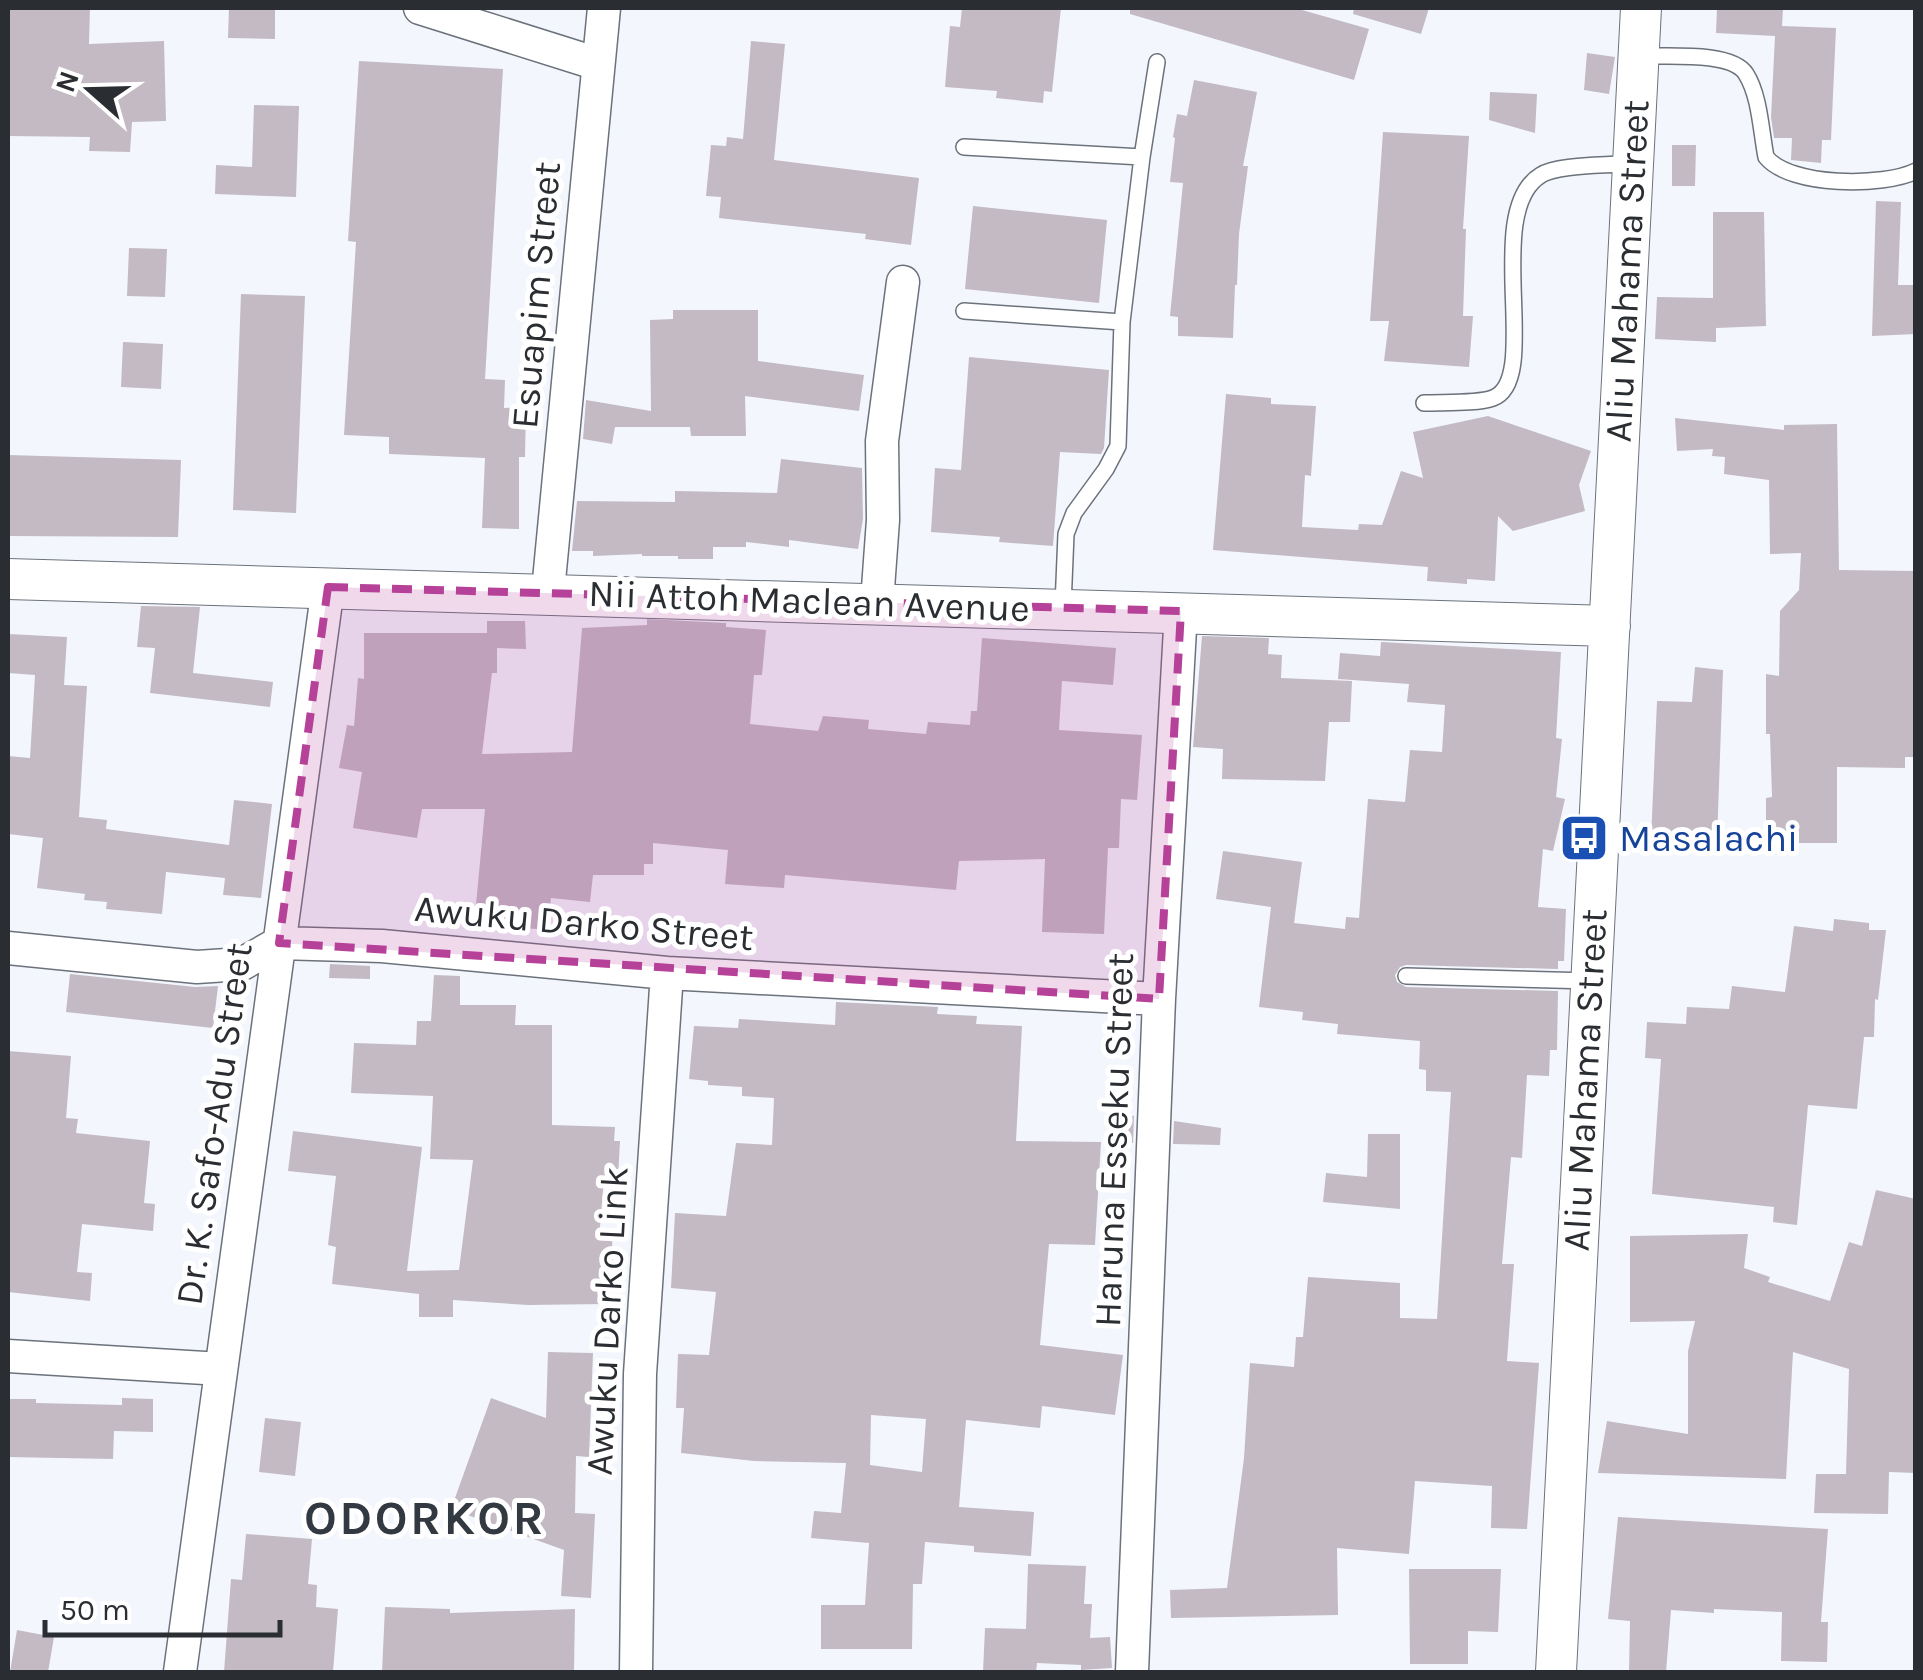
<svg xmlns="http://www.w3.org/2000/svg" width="1923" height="1680" font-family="Karla,sans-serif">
<rect width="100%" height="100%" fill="#f3f7fd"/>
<!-- building -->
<path fill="#c3bac3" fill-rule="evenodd" d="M8,8H90L89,44L164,41L166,121L132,122L130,152L89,151L90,137L8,136Z
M229,8H275V39L228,38Z
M962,8H1061L1052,92L1044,91L1043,103L996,98L997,91L945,87L950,26L960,27Z
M1130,8H1295L1369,29L1354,80L1130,14Z
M1354,8H1429L1421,34L1353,14Z
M1717,8H1783L1782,26L1836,28L1831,140H1822L1821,163L1791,160L1792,138H1774L1771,117L1775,36L1716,33Z
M751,41L785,44L774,160L919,178L911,245L865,239L866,234L719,218L721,197L706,196L711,145L726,146L727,137L743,139Z
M1587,53L1615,57L1609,94L1584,90Z
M359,61L503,69L485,379L505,380L504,408L526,407L525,457H519V529L482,528L485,458L389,454V437L344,435L356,242L348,241Z
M1194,80L1257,92L1243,166H1248L1239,234L1237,285H1235L1233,338L1178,336V317L1170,316L1183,183L1170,182L1175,138L1173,137L1177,114L1187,116Z
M1490,92L1537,94L1535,133L1489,120Z
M254,105L299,106L296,197L215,194L216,165L252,167Z
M1383,132L1469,136L1463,229H1466L1463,316H1473L1469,367L1384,361L1389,321H1370Z
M1672,145H1696L1695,186H1672Z
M1876,201L1901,202L1898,285H1916V334L1872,336Z
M973,206L1107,220L1099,303L965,289Z
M1713,212H1764L1766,326L1716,328V342L1655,339L1657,297L1713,298Z
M129,248L167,249L165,297L127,296Z
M241,294L305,296L296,513L233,510Z
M673,310H758V361L864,375L859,411L745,396L746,436H691L690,427H615L612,444L583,439L586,400L651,411L650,320L673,319Z
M123,342L163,344L161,389L121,387Z
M969,357L1109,370L1104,448L1101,454L1060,452L1053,546L999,542L1000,537L931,532L935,468L961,470Z
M1226,394L1271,398V404L1316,406L1311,476L1305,475L1302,527L1358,530L1359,524L1382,525L1401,471L1423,478L1413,432L1488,416L1591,451L1579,485L1585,511L1513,531L1498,516L1495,581L1467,579V584L1427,581L1428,567L1213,550Z
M1675,418L1784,430V425L1837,424L1839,570L1916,571V757H1905V768L1837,767V843H1766V798L1772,797L1770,734H1766V674L1779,676L1780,611L1799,590L1801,553L1770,554L1769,480L1724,474L1725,457L1712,456L1713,449L1677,451Z
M8,455L181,460L178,537L8,536Z
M781,459L862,468L863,519L858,549L789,540V547L746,542V547H713V559H678V556H642V554L593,556V551H572L577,501L675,502V491L777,493Z
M141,606L200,607L193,673L273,682L270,707L150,693L155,648L137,647Z
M647,619L726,623V627L766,630L762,675H754L750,724L818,731L823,716L869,720L868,729L926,734L928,722L970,725L971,711H977L982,638L1116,648L1113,685L1062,681L1059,730L1142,735L1137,800L1121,799L1119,848H1108L1104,934L1042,932L1045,859L959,861L956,890L785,875L784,888L725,884L728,850L653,843V864H644V875H593L590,902L551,898L550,910L540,909L538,929L474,926L485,809H422L417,838L353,828L362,772L339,768L347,725L354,726L358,678L364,679V633H487V621H525L526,649L497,648V673H492L482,754L572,752L582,628L647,625Z
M8,634L67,637L64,685L87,686L79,817L107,820L106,829L229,845L234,800L272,804L261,898L223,895L225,878L166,872L162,914L106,909L107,902L84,900L85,894L37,888L43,838L8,834V756L30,758L35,675L8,673Z
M1202,636L1269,638L1268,654L1282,655L1281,678L1352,681L1350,722H1329L1325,781L1222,779L1223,749L1193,747Z
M1381,642L1561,652L1556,738L1562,739L1556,797L1565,799L1553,851L1543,849L1538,907L1566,909L1564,961H1558V969L1406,965L1400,967L1395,975L1397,982L1406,987L1558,991L1557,1050H1550L1549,1076L1527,1075L1522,1158L1511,1157L1502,1264H1514L1507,1361L1539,1363L1527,1529L1491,1528L1492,1486L1415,1481L1409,1554L1337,1548L1338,1615L1171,1618L1170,1590L1227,1588L1244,1458L1250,1363L1294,1367L1296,1337H1303L1308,1277L1400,1283V1318L1437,1319L1451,1092L1426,1091V1070L1419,1069L1420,1041L1337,1034L1338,1024L1302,1020L1303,1012L1259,1007L1271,907L1216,899L1223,851L1302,862L1294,923L1345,929L1346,917L1359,918L1368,799L1405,802L1410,750L1442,752L1445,705L1407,702L1409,684L1338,679L1340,653L1380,656Z
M1695,667L1723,670L1717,842L1651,840L1657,701L1692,702Z
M1834,919L1869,923V930H1886L1878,1000L1875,999L1874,1037H1864L1857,1109L1808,1105L1797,1225L1773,1222L1774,1207L1652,1194L1661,1059L1645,1058L1647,1022L1686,1024L1687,1007L1729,1009L1732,986L1785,992L1794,926L1833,931Z
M330,964L370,966V979L329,978Z
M70,974L195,987L218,986L213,1028L66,1012Z
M434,975L460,976V1005H516L515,1025H552V1125L615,1127L614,1141H620L618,1178H604L599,1239H612L613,1264H605V1304L528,1305L453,1300V1317H419V1294L332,1284L336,1247L328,1245L336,1176L288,1171L293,1131L422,1147L407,1271L459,1270L473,1160L430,1159L433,1096L351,1093L354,1043L416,1045L417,1021H431Z
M836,1002L938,1007L937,1014L977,1016L976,1024L1022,1026L1016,1141L1101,1142L1095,1245L1049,1244L1040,1345L1123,1355L1115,1415L1042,1406L1040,1428L966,1420L959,1507L1034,1512L1031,1556L974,1552V1546L925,1542L922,1584H913L912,1649H821V1605H865L869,1543L811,1538L814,1511L841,1513L846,1463L754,1461L681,1453L684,1408H676L678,1354L709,1355L716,1292L671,1288L675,1213L726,1216L736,1143L772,1145L774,1098L742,1096V1087L708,1085V1081L689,1079L694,1026L738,1028L739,1019L835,1025ZM871,1415L926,1419L922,1472L870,1465Z
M8,1051L71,1056L66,1118L78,1119L76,1133L150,1141L144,1203L155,1204L153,1231L82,1224L77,1272L92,1273L90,1301L8,1292Z
M1111,1113L1134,1116L1133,1143L1110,1142Z
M1174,1121L1221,1128L1220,1145L1173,1144Z
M1368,1134H1400V1209L1323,1202L1326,1173L1367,1177Z
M1876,1190L1916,1199V1473L1889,1472L1888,1514L1814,1513L1816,1474H1846L1849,1369L1793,1352L1786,1479L1598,1473L1607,1421L1688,1434V1351L1695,1321L1630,1322V1236L1748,1234L1744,1268L1770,1277L1768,1282L1830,1301L1849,1242L1862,1246Z
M548,1352L593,1353L589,1457L576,1456L575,1513L595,1514L591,1598L561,1596L564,1550L451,1509L491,1398L546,1418Z
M122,1398L153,1399V1432L114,1431L113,1459L8,1457V1399H36V1403L122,1405Z
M265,1418L301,1422L295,1476L259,1472Z
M1618,1517L1828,1529L1821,1622H1828L1827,1662L1781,1661L1782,1612L1714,1609V1613L1671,1610L1666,1672H1629L1630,1621L1608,1619Z
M246,1534L312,1539L308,1584L317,1585L316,1607L338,1609L333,1672H224L231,1579L242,1580Z
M1028,1564L1086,1566L1084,1604H1092L1090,1638L1110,1637L1112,1668L1081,1670V1665L1037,1663L1036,1672H983L985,1628L1026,1629Z
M1409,1569H1501L1498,1632L1468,1631V1664H1410Z
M385,1607L450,1609V1613L575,1609L574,1672H382Z
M17,1630L54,1637L48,1672H10Z"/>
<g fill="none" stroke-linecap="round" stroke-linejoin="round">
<!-- service casing -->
<g stroke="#6c727b" stroke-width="18">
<path id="service" d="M1642,56C1666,57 1732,51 1746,74C1760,96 1761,132 1766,157C1790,187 1884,187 1916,171
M964,147L1142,157L1122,322L1118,446L1106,469L1074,513L1066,534L1063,606
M1142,157L1157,62
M964,311L1122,322
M1424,403C1442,402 1477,404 1493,398C1543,380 1481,211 1541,175C1558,164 1610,166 1632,163
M1406,976L1591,981"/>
</g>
<!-- minor casing -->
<g stroke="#6c727b" stroke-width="35">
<path id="minor" d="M420,8L598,64
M548,591L604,8
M877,602L883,520L882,441L903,282
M8,948L197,967L242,964L279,943L382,946L667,973L1159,999
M8,1356L221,1369
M180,1672L328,587
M636,1672L640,1374L667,973
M1132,1672L1159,999L1181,611"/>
</g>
<!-- tertiary casing -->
<g stroke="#6c727b" stroke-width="42">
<path id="tertiary" d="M8,579C542,591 1076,608 1610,626
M1556,1672L1641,8"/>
</g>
<!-- service -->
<use href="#service" stroke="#fff" stroke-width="15"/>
<!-- minor -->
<use href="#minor" stroke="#fff" stroke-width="32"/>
<!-- tertiary -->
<use href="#tertiary" stroke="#fff" stroke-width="40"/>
</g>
<!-- marked area -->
<path fill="#b64199" fill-opacity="0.2" stroke="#b64199" stroke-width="8" stroke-dasharray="20 12" stroke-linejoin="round" d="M328,587L1181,611L1159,999L279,943Z"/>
<!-- icons -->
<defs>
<g id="bus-square" transform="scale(2.5)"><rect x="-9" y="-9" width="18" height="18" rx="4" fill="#1a4fb4" stroke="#fff"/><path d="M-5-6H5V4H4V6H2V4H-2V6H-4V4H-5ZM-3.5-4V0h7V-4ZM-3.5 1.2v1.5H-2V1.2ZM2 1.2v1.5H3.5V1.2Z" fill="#fff"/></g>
</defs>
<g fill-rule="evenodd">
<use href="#bus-square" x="1584" y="838"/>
</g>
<g text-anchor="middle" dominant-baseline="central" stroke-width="10" stroke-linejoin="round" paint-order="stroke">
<!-- street labels -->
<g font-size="38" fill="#2a2d31" stroke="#fff">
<text transform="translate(1627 271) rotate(-87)">Aliu Mahama Street</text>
<text transform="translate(536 295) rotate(-85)">Esuapim Street</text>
<text transform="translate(809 601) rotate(2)">Nii Attoh Maclean Avenue</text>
<text transform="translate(584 923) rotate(5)">Awuku Darko Street</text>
<text transform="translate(1585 1080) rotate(-87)">Aliu Mahama Street</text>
<text transform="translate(214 1124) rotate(-82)">Dr. K. Safo-Adu Street</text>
<text transform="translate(1114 1140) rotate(-88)">Haruna Esseku Street</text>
<text transform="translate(607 1321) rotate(-87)">Awuku Darko Link</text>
</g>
<!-- transit labels -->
<g font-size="38" fill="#164399" stroke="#fff" text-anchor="start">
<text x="1619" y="838">Masalachi</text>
</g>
<!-- district labels -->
<g font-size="48" font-weight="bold" letter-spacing="2.5" fill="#333941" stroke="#fff">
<text x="425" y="1518">ODORKOR</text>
</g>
</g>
<!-- border -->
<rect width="1923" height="1680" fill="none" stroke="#2a2d31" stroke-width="20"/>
<!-- north arrow -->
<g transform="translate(90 90) rotate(290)" stroke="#ffffff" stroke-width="8" paint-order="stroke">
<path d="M0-8L18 38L0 25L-18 38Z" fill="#2a2d31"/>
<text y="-15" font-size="28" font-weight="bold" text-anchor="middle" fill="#2a2d31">N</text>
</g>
<!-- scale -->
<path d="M45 1620v15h235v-15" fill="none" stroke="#2a2d31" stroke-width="5"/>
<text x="60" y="1620" font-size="30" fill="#2a2d31" stroke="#ffffff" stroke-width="8" paint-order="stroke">50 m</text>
</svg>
